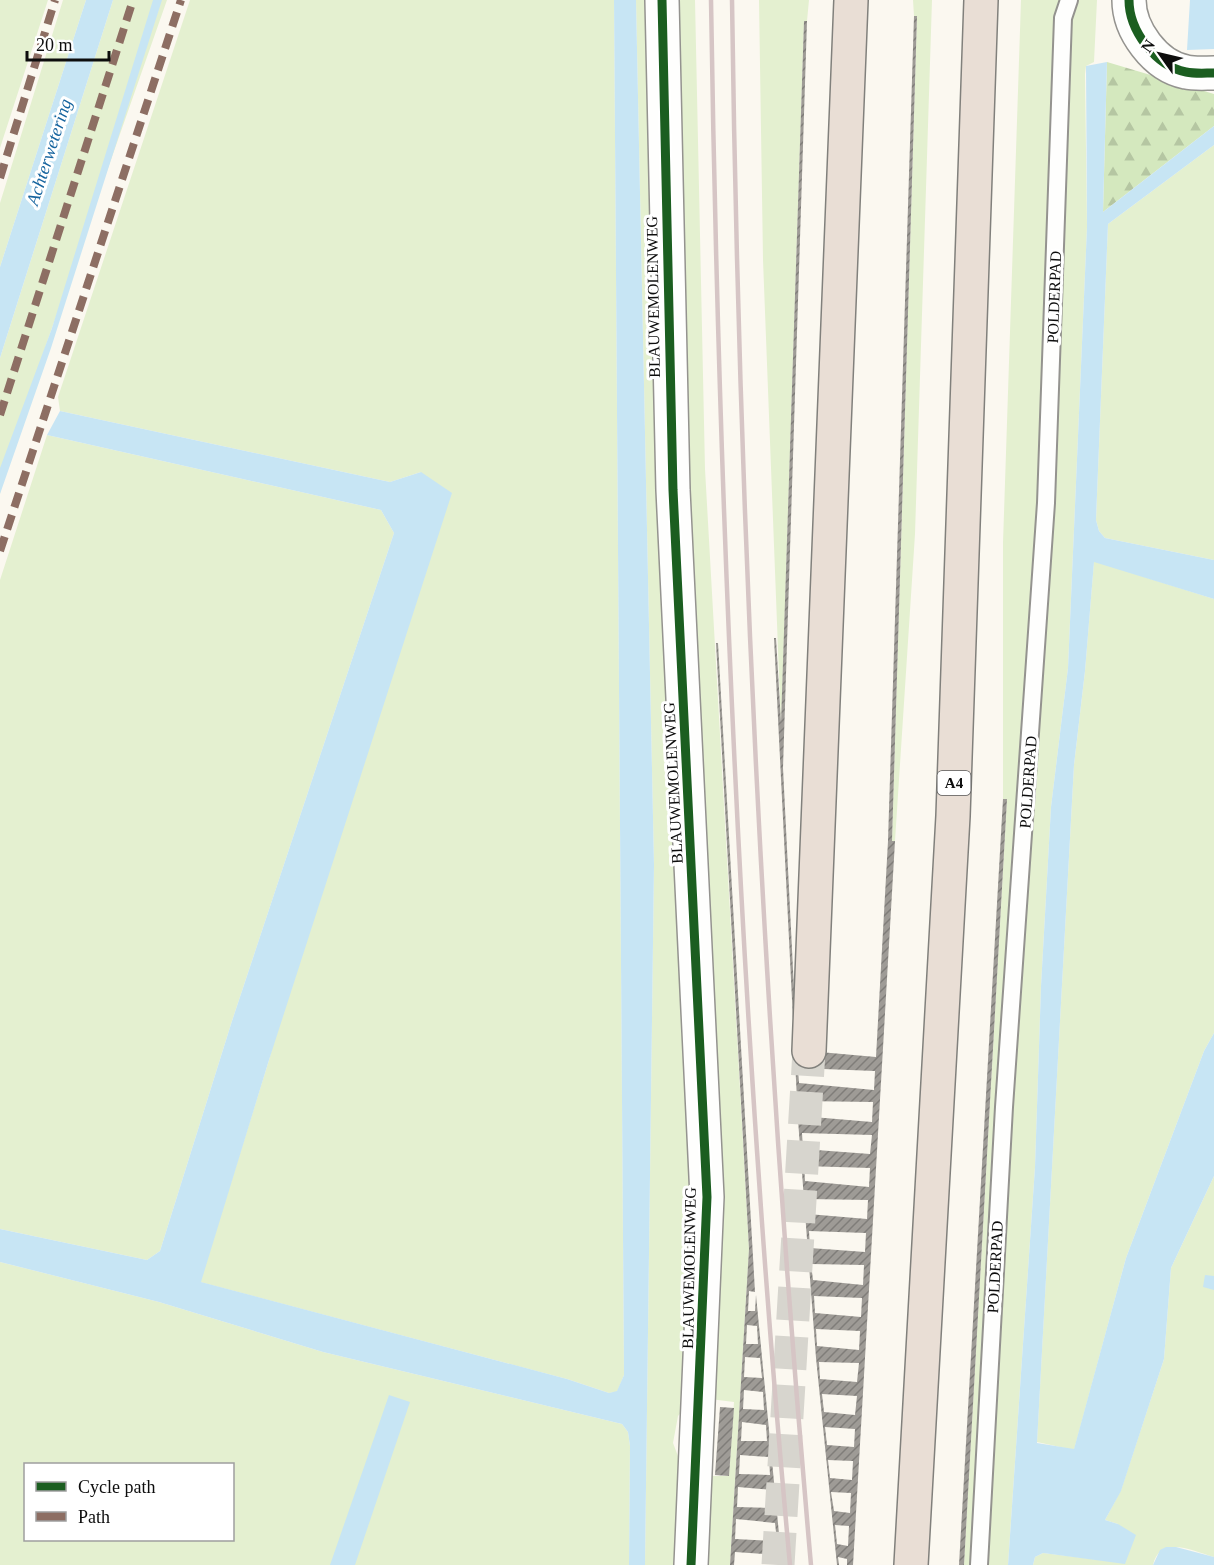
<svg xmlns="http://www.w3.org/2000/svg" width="1214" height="1565" font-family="Georgia,serif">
<defs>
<pattern id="forest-firs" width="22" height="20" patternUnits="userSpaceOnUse" patternTransform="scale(1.5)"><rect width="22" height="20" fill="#d4e8be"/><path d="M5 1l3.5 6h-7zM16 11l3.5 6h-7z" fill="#b5c6a2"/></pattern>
<pattern id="building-hatch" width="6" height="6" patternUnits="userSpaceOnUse" patternTransform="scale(1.5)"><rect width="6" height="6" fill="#9e9b96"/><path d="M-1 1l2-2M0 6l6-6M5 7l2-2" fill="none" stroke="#7f7d79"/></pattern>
</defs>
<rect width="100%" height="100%" fill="#fbf8f0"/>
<!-- grass -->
<path fill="#e4f0d0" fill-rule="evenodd" d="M0,0H48L0,148Z
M63,0H86L0,267V203Z
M113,0H167L46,345L0,493V358Z
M190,0H614L624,1375L617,1392L609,1393L567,1379L200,1282L269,1060L421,472L390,482L60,411L58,397Z
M636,0H652L697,1205L685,1408L678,1416L673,1443L684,1472L680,1565H645L654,865Z
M673,0H695L705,469L749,1249L730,1565H701L706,1476H729L734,1402L710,1399Z
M759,0H809L807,21H804L781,727L763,260Z
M913,0H932L915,534L895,841H892L917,17L914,16Z
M1021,0H1097L1094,62L1086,66L1085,74L1087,227L1068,668L1051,807L1041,986L1035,1167L1008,1565H964L1007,800L1003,799V543Z
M1214,145V560L1105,538L1099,531L1096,520L1108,224Z
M47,435L381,510L394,533L232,1021L160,1251L147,1260L0,1229V580Z
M1094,561L1214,599V1033L1204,1051L1126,1258L1074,1450L1037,1442L1074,765L1085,671Z
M1214,1176V1557C1193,1551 1160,1534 1153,1565H1033L1035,1557L1043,1553L1125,1563L1118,1524L1105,1520L1121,1490L1164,1359L1171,1268Z
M0,1262L159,1302L323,1352L622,1424L628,1432L630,1446L629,1565H0ZM26,1464H232V1540H26Z"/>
<!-- forest -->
<path fill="url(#forest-firs)" d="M1107,62L1214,94V126L1103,212Z"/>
<!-- water -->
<path fill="#c7e5f4" d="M86,0H113L0,358V267Z
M153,0H162L51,348L0,494V468L52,328Z
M614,0H636L654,865L645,1565H629L630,1446L628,1432L622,1424L323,1352L159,1302L0,1262V1229L147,1260L160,1251L232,1021L394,533L381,510L47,435L60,411L390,482L421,472L452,493L269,1060L201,1282L567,1379L609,1393L617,1391L624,1375Z
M1190,0H1214V49L1187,50Z
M1107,62L1103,212L1214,126V145L1108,224L1096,520L1099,531L1105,538L1214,560V599L1094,562L1085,671L1074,765L1037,1443L1074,1449L1126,1258L1204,1051L1214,1033V1176L1171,1268L1164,1359L1121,1491L1105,1520L1118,1524L1136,1535L1125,1564L1043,1553L1035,1557L1033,1565H1008L1035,1167L1041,986L1051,807L1068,668L1087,227L1086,66Z
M1205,1275L1214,1276V1290L1203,1287Z
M389,1395L410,1402L355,1565H330Z
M1166,1547H1176L1214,1557V1565H1153L1160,1550Z"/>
<!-- building -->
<path fill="url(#building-hatch)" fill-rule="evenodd" d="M914,16H917L892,841H895L853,1565H847V1559L838,1557L839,1565H837L816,1358L798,1120L774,638H776L781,723L804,21H807L783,768L797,1050L876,1057L888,841ZM798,1068L875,1071L874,1090L799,1083ZM800,1101L873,1102L872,1122L801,1116ZM802,1133L872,1135L870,1154L803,1149ZM804,1166L870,1168L869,1187L805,1181ZM807,1199L868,1200L867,1219L808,1214ZM809,1231L866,1233L865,1252L810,1248ZM811,1264L864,1265L863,1285L813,1280ZM814,1296L862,1298L861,1317L815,1313ZM816,1329L860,1331L859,1350L817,1346ZM819,1362L859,1363L857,1382L820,1379ZM822,1394L857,1396L855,1415L824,1412ZM825,1427L855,1429L854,1447L827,1445ZM828,1460L853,1461L852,1480L830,1478ZM831,1492L851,1493L850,1513L834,1511ZM835,1525L849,1526L848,1546L837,1544Z
M716,643H718L755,1292L749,1291L748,1311H755L756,1295L782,1565H779V1555L735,1552L734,1565H730L749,1249ZM747,1325L757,1326L758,1344H746ZM745,1357L760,1358L762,1378L744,1377ZM744,1390L763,1392L764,1410L743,1409ZM742,1422L766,1425L767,1441H741ZM740,1455L769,1457L770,1475L739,1474ZM738,1487L772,1490L773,1508L737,1507ZM736,1519L775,1523L777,1541L735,1539Z
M1003,799H1007L964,1565H959Z
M720,1407L734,1408L729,1476L715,1475Z"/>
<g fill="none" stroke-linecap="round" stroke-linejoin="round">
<!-- motorway-tunnel -->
<path stroke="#d7d5ce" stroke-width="33" stroke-dasharray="33 16" stroke-linecap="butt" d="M778,1565L809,1051"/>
<!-- service casing -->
<g stroke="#94938f" stroke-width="20">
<path id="service" d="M979,1565L1004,1107L1046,503L1063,18L1069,0"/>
</g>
<!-- minor casing -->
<g stroke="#94938f" stroke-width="36">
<path id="minor" d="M662,0L673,490L707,1197L691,1565"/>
</g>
<!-- tertiary casing -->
<g stroke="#94938f" stroke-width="36">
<path id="tertiary" d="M1129,0C1129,30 1155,66 1186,72C1195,74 1205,73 1214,73"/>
</g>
<!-- motorway casing -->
<g stroke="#81807c" stroke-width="36">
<path id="motorway" d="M809,1051L851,0
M911,1565L953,816L981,0"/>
</g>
<!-- service -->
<use href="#service" stroke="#fefefd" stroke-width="16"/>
<!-- minor -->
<use href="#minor" stroke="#fefefd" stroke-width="33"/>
<!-- tertiary -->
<use href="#tertiary" stroke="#fefefd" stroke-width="33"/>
<!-- motorway -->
<use href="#motorway" stroke="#e9ded5" stroke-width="33"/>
<!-- rail -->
<path stroke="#d6c5c5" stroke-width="4.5" d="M711,0C719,523 742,1045 790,1565
M732,0C739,523 765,1044 811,1565"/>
<!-- quiet -->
<path stroke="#8d6e63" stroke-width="8" stroke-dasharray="15 8" stroke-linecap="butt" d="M0,178L55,0
M0,415L133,0
M0,551L181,0"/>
<!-- cycleway casing -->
<g stroke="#fff" stroke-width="13">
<path id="cycleway" d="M662,0L673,490L707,1197L691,1565
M1129,0C1129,30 1155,66 1186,72C1195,74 1205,73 1214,73"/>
</g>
<!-- cycleway -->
<use href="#cycleway" stroke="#1b5e20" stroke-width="9"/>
</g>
<g text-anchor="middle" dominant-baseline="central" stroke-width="6" stroke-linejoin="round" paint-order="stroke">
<!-- shield labels -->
<rect fill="#fff" stroke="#565656" stroke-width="1.5" x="937.5" y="771" width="33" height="24" rx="4.5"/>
<g font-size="15" font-weight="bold" fill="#0d0d0d">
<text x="954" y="783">A4</text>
</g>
<!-- street labels -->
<g font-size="16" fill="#0d0d0d" stroke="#fff">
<text transform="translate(653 297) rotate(-91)">BLAUWEMOLENWEG</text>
<text transform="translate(1054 297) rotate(-88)">POLDERPAD</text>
<text transform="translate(1028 782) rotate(-86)">POLDERPAD</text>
<text transform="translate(673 783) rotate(-93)">BLAUWEMOLENWEG</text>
<text transform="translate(995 1267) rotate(-87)">POLDERPAD</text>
<text transform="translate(689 1268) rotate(-89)">BLAUWEMOLENWEG</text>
</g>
<!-- water labels -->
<g font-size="18" font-style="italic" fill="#16649e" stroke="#fff">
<text transform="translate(49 152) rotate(-72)">Achterwetering</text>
</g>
</g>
<!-- legend -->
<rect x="24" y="1463" width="210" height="78" fill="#ffffff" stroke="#9e9e9e" stroke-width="1.5"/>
<rect x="36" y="1482" width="30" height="9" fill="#1b5e20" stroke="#9e9e9e" stroke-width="1.5"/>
<text x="78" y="1493" font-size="18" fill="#0d0d0d">Cycle path</text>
<rect x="36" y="1512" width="30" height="9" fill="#8d6e63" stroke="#9e9e9e" stroke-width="1.5"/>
<text x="78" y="1523" font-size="18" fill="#0d0d0d">Path</text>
<!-- north arrow -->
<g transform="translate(1160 54) rotate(304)" stroke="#ffffff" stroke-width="4.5" paint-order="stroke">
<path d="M0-4.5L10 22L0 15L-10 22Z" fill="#0d0d0d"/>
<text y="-9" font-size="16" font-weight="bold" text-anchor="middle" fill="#0d0d0d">N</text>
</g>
<!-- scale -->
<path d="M27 51v9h82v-9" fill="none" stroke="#0d0d0d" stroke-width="3"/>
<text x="36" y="51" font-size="18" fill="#0d0d0d" stroke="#ffffff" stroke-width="4.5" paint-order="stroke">20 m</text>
</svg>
